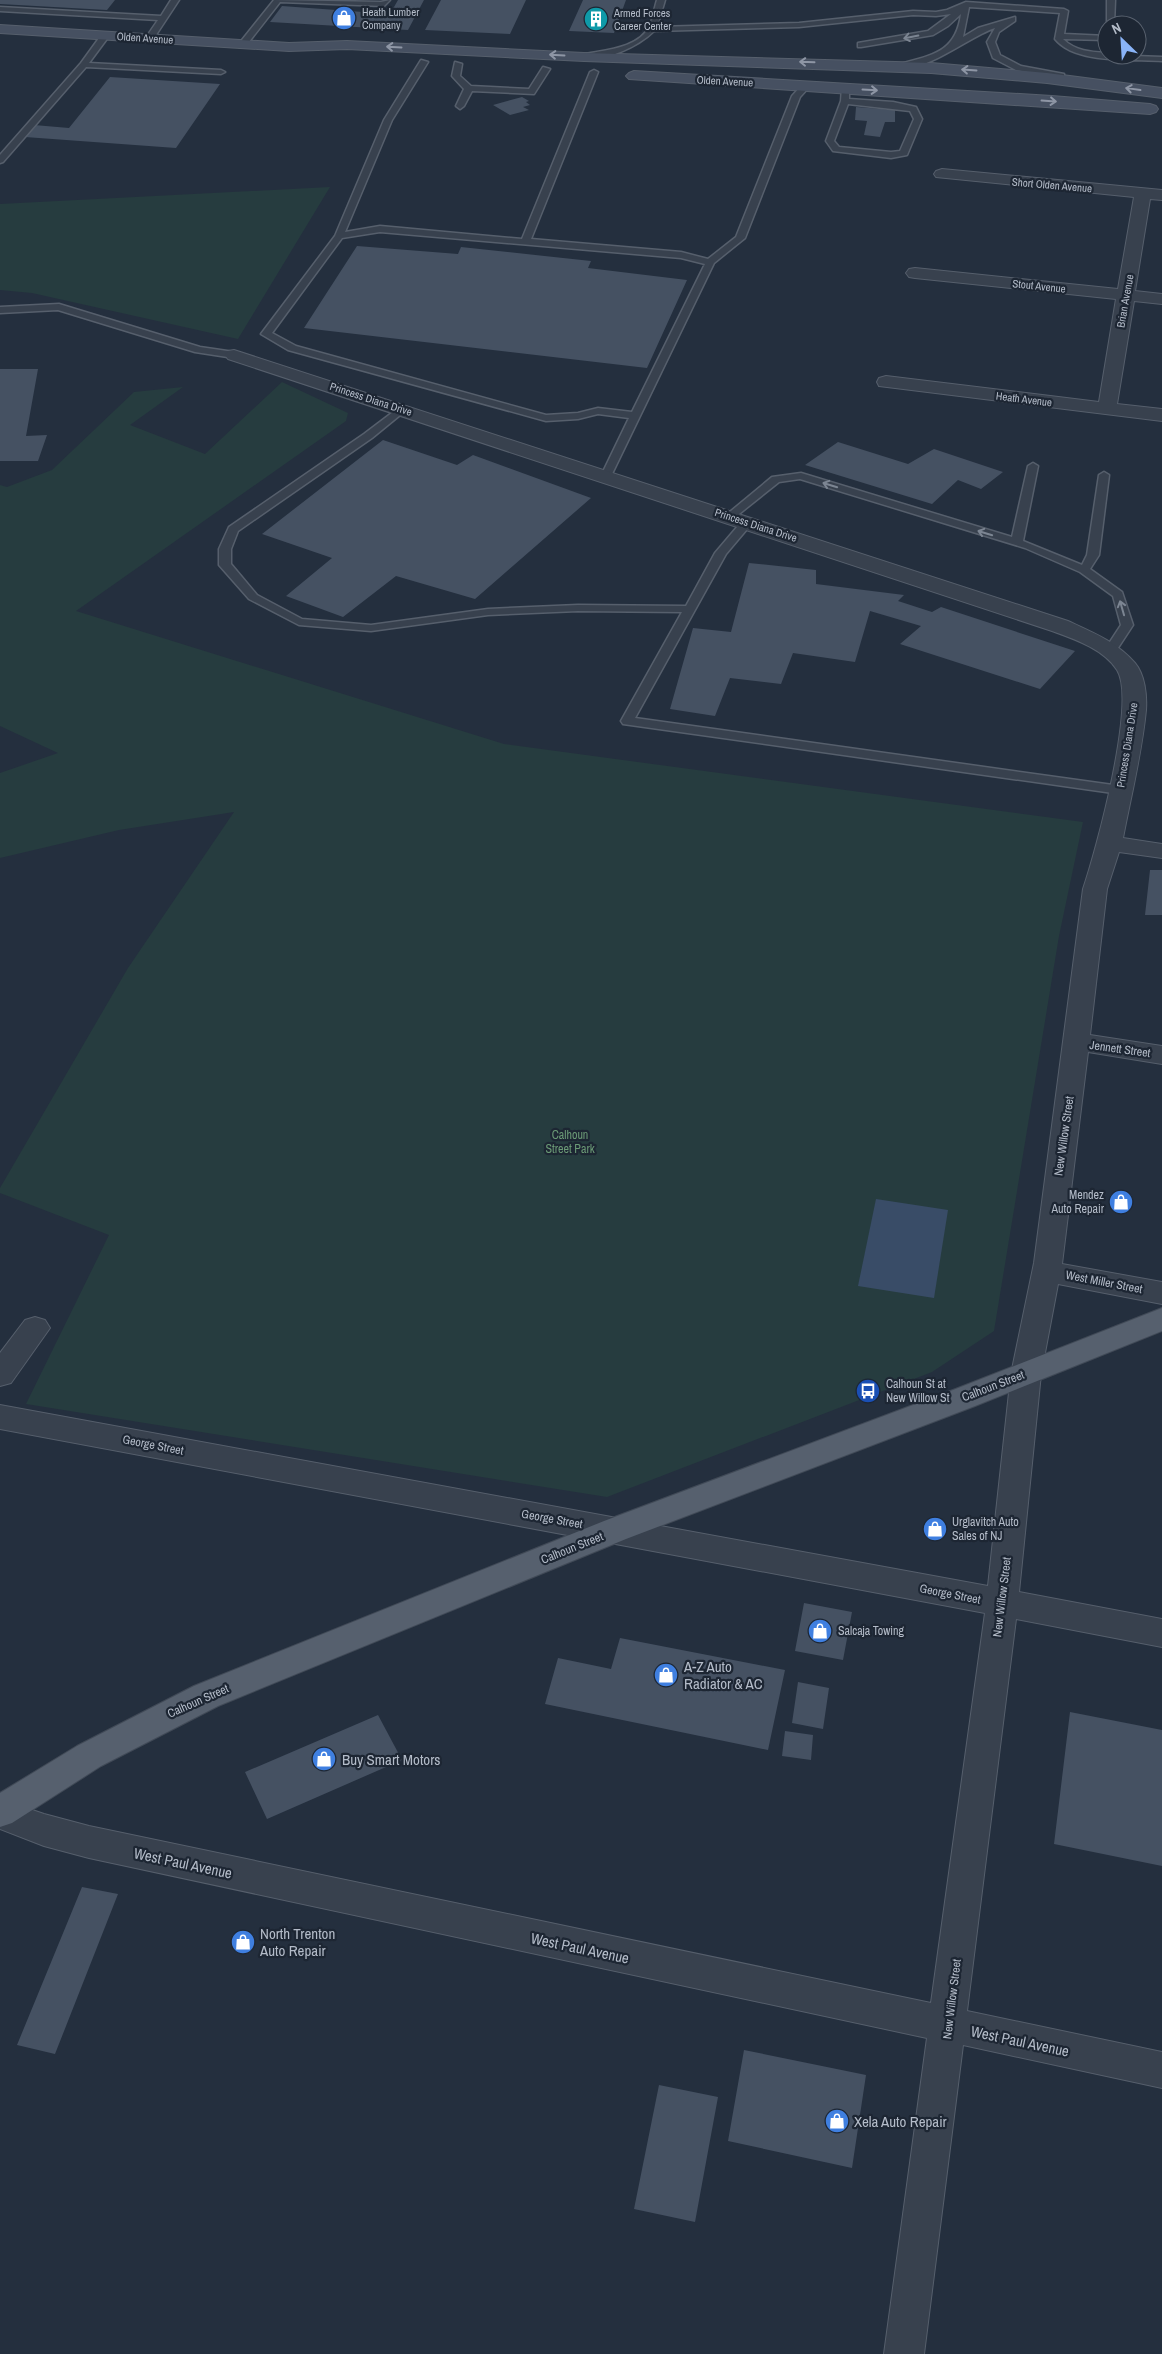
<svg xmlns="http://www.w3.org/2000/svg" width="1162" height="2354" font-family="'Archivo Narrow',sans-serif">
<rect width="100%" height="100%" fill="#242f3e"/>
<!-- green -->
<path fill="#263c3f" d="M330,187L238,339L32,293L0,290V204Z
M282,382L348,413L346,421L76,611L504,744L1083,822L1059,936L994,1331L932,1372L607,1497L26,1404L109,1235L0,1193V1188L128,968L234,812L119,830L0,858V773L58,753L0,726V485L7,487L52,470L134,392L183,387L130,425L205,454Z"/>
<!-- water -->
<path fill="#394c67" d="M876,1199L948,1210L934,1298L858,1286Z"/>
<!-- building -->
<path fill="#455162" d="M0,0H115L107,10L0,4Z
M398,0H424L408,30L270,22L282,6L390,14Z
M441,0H526L510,34L425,30Z
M583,0H626L614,33L569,31Z
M110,77L220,84L176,148L25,137L34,125L69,128Z
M522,97L529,101L526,102L530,105L523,107L529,110L510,115L493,105Z
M856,107L895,110V122H885L880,137L864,135L867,121L855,120Z
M357,246L458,254L461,247L591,261L588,268L687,280L647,368L304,328Z
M0,369H38L26,436L47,435L38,461H0Z
M383,440L457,465L473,455L591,498L475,599L396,576L343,617L286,596L332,558L262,534Z
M838,442L908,464L934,449L1003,472L981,489L958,480L932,504L805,465Z
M749,563L816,570V584L904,595L898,601L932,612L941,607L1075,651L1040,689L900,644L921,626L870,611L855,662L793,653L781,684L730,678L715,716L670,709L693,628L731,632Z
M1150,870H1162V915H1145Z
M804,1603L852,1612L843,1660L795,1651Z
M620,1638L785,1670L768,1750L545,1704L558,1658L611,1669Z
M798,1682L829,1688L823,1729L792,1723Z
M1070,1712L1162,1730V1866L1054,1844Z
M378,1715L402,1760L267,1819L245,1772Z
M785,1731L813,1735L811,1760L782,1756Z
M82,1887L118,1894L55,2054L17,2045Z
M744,2050L866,2075L852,2168L728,2141Z
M659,2085L718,2097L695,2222L634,2209Z"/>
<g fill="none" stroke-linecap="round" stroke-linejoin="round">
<!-- service casing -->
<g stroke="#565f6c" stroke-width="3">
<path id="service" d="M171,0H179L152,41H149L145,39L158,20L0,11V7L161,16Z
M274,0L381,2L390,0L384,6L280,2L245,47H239L238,45Z
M657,0H665L657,27L799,23L913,11L936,12L947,10L966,2L1064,9L1068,11L1064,34L1107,36V40L1063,39C1075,51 1091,52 1107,53V55L1162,57V61C1131,59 1075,64 1055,39L1060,13L969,7L963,37L978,28L1015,17V21L999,32L995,42L1000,55L1021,66L1064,74V78L1016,70L993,58L987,42L995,28C968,37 929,71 900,68V64C933,55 956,52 961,14L948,26L933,35L861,47H858V43L928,31L951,14L936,16L913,15L799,27L654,31C638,47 604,62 581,59V55C602,50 638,49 649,27C653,19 654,9 657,0Z
M1107,0H1115L1114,25L1107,26Z
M102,34L109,36L89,63L221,70L225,72L221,74L86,67L3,162L0,163V155L81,63Z
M421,60L428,62L392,120L345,232L380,226L522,239L590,72L594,70L598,72L531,239L681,252L708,259L736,237L792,96L803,84L810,86L800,97L745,238L714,263L610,478H602L601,476L629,418L598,414L578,419L546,421L288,350L261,334L335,236L384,120ZM380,232L681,258L705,264L632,412L598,408L578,413L546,415L296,346L272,333L342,238Z
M455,62L462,64L460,76L471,86L529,89L543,67L550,69L534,94L472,91L464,106L460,109L456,106L464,89L452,76Z
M842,87L849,89V99L893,102L916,107L922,119L907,155L891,158L833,151L826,141L841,101ZM848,104L910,111L914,119L900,151L891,152L839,147L834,141Z
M59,304L200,347L234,352L239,355L234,358L195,352L58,310L0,313V307Z
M401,406L405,407V411L372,438L238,531L231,549V564L257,595L302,619L371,625L488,609L578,605L686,606L715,553L743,520L747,519L753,522L726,554L635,718L1120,786L1126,790L1120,794L623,724L621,721L682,612L578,611L488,615L371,631L299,625L249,599L219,565V549L229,527L364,434Z
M1033,463L1038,466L1023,541L1082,565L1087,555L1099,475L1104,472L1109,475L1099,555L1090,569L1122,592L1133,625L1114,654H1106L1104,651L1121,625L1113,596L1080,572L1025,548L800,479L779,482L734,518H726L725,516L772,477L801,473L1012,537L1028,466Z"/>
</g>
<!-- minor casing -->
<g stroke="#565f6c" stroke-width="2">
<path id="minor" d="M942,169L1162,190V200L1150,199L1135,291L1162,294V304L1134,301L1117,404L1162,409V421L879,386L877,382L879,378L886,376L1099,402L1116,299L915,278L909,277L906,273L909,269L915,268L1118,289L1134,197L936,177L934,174L936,171Z
M234,350L1068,621C1092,632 1117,642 1135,663C1145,675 1147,695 1146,710C1142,753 1131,796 1123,838L1162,844V858L1119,852L1107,889L1090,1035L1162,1046V1064L1088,1052L1062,1264L1162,1282V1304L1058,1284L1041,1374L1019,1592L1162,1619V1647L1016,1619L967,2011L1162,2052V2088L963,2045L924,2354H884L927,2038L89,1858L44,1846L0,1829V1799L44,1814L89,1826L931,2003L985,1613L0,1429V1405L988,1586L1011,1374L1034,1263L1083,889C1096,851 1137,701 1117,670C1104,649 1074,639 1052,631L228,359L225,355L228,351Z
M35,1317L45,1320L50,1328L11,1383L0,1386V1353L25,1320Z"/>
</g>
<!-- secondary casing -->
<g stroke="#565f6c" stroke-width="2">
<path id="secondary" d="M0,25L289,43L347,41L584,53L931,63L1047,73L1162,88V98L1047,83L931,73L584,61L347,49L289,51L0,33Z
M634,71L1052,96L1150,104L1156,106L1158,109L1156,112L1150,114L629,79L626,76L629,73Z"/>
</g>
<!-- primary casing -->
<g stroke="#414a57" stroke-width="2">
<path id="primary" d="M1162,1308V1331L975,1406L626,1539L218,1706L101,1766L12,1823L0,1827V1793L77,1746L194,1686L604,1521L953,1390Z"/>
</g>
<!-- service -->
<use href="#service" fill="#38414e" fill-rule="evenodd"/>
<!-- minor -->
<use href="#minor" fill="#38414e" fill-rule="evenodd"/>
<!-- secondary -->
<use href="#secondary" fill="#465061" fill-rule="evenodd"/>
<!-- primary -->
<use href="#primary" fill="#56606e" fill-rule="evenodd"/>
</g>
<!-- one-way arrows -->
<defs><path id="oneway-shaft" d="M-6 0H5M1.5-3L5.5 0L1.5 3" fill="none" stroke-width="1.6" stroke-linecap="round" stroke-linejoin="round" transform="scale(1.25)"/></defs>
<g stroke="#7c8592">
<use href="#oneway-shaft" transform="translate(911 37) rotate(169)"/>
<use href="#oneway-shaft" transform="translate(830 485) rotate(-163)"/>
<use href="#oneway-shaft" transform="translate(985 533) rotate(-163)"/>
<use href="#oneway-shaft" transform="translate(1122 608) rotate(-106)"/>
</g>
<g stroke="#8e96a5">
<use href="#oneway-shaft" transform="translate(394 47) rotate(-177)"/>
<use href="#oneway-shaft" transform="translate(557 55) rotate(-177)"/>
<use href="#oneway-shaft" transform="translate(807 62) rotate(-178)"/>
<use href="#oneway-shaft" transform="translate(969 70) rotate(-176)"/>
<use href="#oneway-shaft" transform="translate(1133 89) rotate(-172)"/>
<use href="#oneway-shaft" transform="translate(870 90) rotate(3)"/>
<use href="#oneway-shaft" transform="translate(1049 101) rotate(4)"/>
</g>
<!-- icons -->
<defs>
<g id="shop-disc" transform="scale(1.25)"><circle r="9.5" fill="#3f7fe0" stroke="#1d2633"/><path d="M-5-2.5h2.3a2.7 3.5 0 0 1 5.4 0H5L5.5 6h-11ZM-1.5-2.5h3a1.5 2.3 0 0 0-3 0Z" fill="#fff"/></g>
<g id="building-disc" transform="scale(1.25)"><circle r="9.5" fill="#0f9aa8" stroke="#1d2633"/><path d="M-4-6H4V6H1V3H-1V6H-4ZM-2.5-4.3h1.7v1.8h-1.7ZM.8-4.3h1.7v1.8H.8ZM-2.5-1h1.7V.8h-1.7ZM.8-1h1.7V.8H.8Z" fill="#fff"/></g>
<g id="bus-disc" transform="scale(1.25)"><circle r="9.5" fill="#1a4fb4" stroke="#1d2633"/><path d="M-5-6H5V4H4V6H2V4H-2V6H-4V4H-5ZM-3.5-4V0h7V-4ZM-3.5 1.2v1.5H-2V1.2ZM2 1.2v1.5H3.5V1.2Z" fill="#fff"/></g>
</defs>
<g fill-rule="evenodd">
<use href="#shop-disc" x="344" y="18"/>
<use href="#building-disc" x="596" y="19"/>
<use href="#shop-disc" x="1121" y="1202"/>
<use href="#bus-disc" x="868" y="1391"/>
<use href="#shop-disc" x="935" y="1529"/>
<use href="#shop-disc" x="820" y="1631"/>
<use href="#shop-disc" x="666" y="1675"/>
<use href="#shop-disc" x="324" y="1759"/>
<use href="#shop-disc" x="243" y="1942"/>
<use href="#shop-disc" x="837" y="2121"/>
</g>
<g text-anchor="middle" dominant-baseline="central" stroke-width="4.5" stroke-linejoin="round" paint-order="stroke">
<!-- far-poi labels -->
<g font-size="11" fill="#b4bcc9" stroke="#1d2633" text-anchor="start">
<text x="362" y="12">Heath Lumber<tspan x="362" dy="13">Company</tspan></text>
<text x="614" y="13">Armed Forces<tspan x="614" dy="13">Career Center</tspan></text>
</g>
<!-- far-street labels -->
<g font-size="11" fill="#b4bcc9" stroke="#1d2633">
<text transform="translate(145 38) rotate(4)">Olden Avenue</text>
<text transform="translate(725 81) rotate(3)">Olden Avenue</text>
<text transform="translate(1052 185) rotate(5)">Short Olden Avenue</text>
<text transform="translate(1039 286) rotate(6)">Stout Avenue</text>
<text transform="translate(1125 301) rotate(-80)">Brian Avenue</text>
<text transform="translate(371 399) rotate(18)">Princess Diana Drive</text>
<text transform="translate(1024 399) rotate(7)">Heath Avenue</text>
<text transform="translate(756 525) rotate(18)">Princess Diana Drive</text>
<text transform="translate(1127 745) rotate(-81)">Princess Diana Drive</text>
</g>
<!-- street labels -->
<g font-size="12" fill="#b4bcc9" stroke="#1d2633">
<text transform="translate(1120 1049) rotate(8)">Jennett Street</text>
<text transform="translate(1064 1136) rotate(-82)">New Willow Street</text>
<text transform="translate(1104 1282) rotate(11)">West Miller Street</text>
<text transform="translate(993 1386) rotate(-21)">Calhoun Street</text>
<text transform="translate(153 1445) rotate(11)">George Street</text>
<text transform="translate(552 1519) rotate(10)">George Street</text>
<text transform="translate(572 1548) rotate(-22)">Calhoun Street</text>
<text transform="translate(950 1594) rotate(11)">George Street</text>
<text transform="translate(1002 1597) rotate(-83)">New Willow Street</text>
<text transform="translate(198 1701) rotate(-24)">Calhoun Street</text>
<text transform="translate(952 1999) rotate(-83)">New Willow Street</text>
</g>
<!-- park labels -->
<g font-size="12" fill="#6b9a76" stroke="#1d2633">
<text x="570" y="1135">Calhoun<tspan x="570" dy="14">Street Park</tspan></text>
</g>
<!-- poi labels -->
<g font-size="12" fill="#b4bcc9" stroke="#1d2633" text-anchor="start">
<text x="1104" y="1195" text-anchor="end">Mendez<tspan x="1104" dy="14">Auto Repair</tspan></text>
<text x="886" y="1384">Calhoun St at<tspan x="886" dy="14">New Willow St</tspan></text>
<text x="952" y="1522">Urglavitch Auto<tspan x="952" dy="14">Sales of NJ</tspan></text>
<text x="838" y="1631">Salcaja Towing</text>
</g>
<!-- near-poi labels -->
<g font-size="15" fill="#b4bcc9" stroke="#1d2633" text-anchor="start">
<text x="684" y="1666">A-Z Auto<tspan x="684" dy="17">Radiator &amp; AC</tspan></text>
<text x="342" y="1759">Buy Smart Motors</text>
<text x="260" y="1933">North Trenton<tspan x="260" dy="17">Auto Repair</tspan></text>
<text x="854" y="2121">Xela Auto Repair</text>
</g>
<!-- near-street labels -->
<g font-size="15" fill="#b4bcc9" stroke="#1d2633">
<text transform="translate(183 1863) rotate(12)">West Paul Avenue</text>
<text transform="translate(580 1948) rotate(12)">West Paul Avenue</text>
<text transform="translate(1020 2041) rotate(12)">West Paul Avenue</text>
</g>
</g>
<!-- north arrow -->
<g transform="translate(1122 40) rotate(335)"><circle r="24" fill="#1d2633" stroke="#59626f"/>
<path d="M0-4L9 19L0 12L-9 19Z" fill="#8ab4f8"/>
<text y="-8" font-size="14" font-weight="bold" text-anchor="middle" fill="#b4bcc9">N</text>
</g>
</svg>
